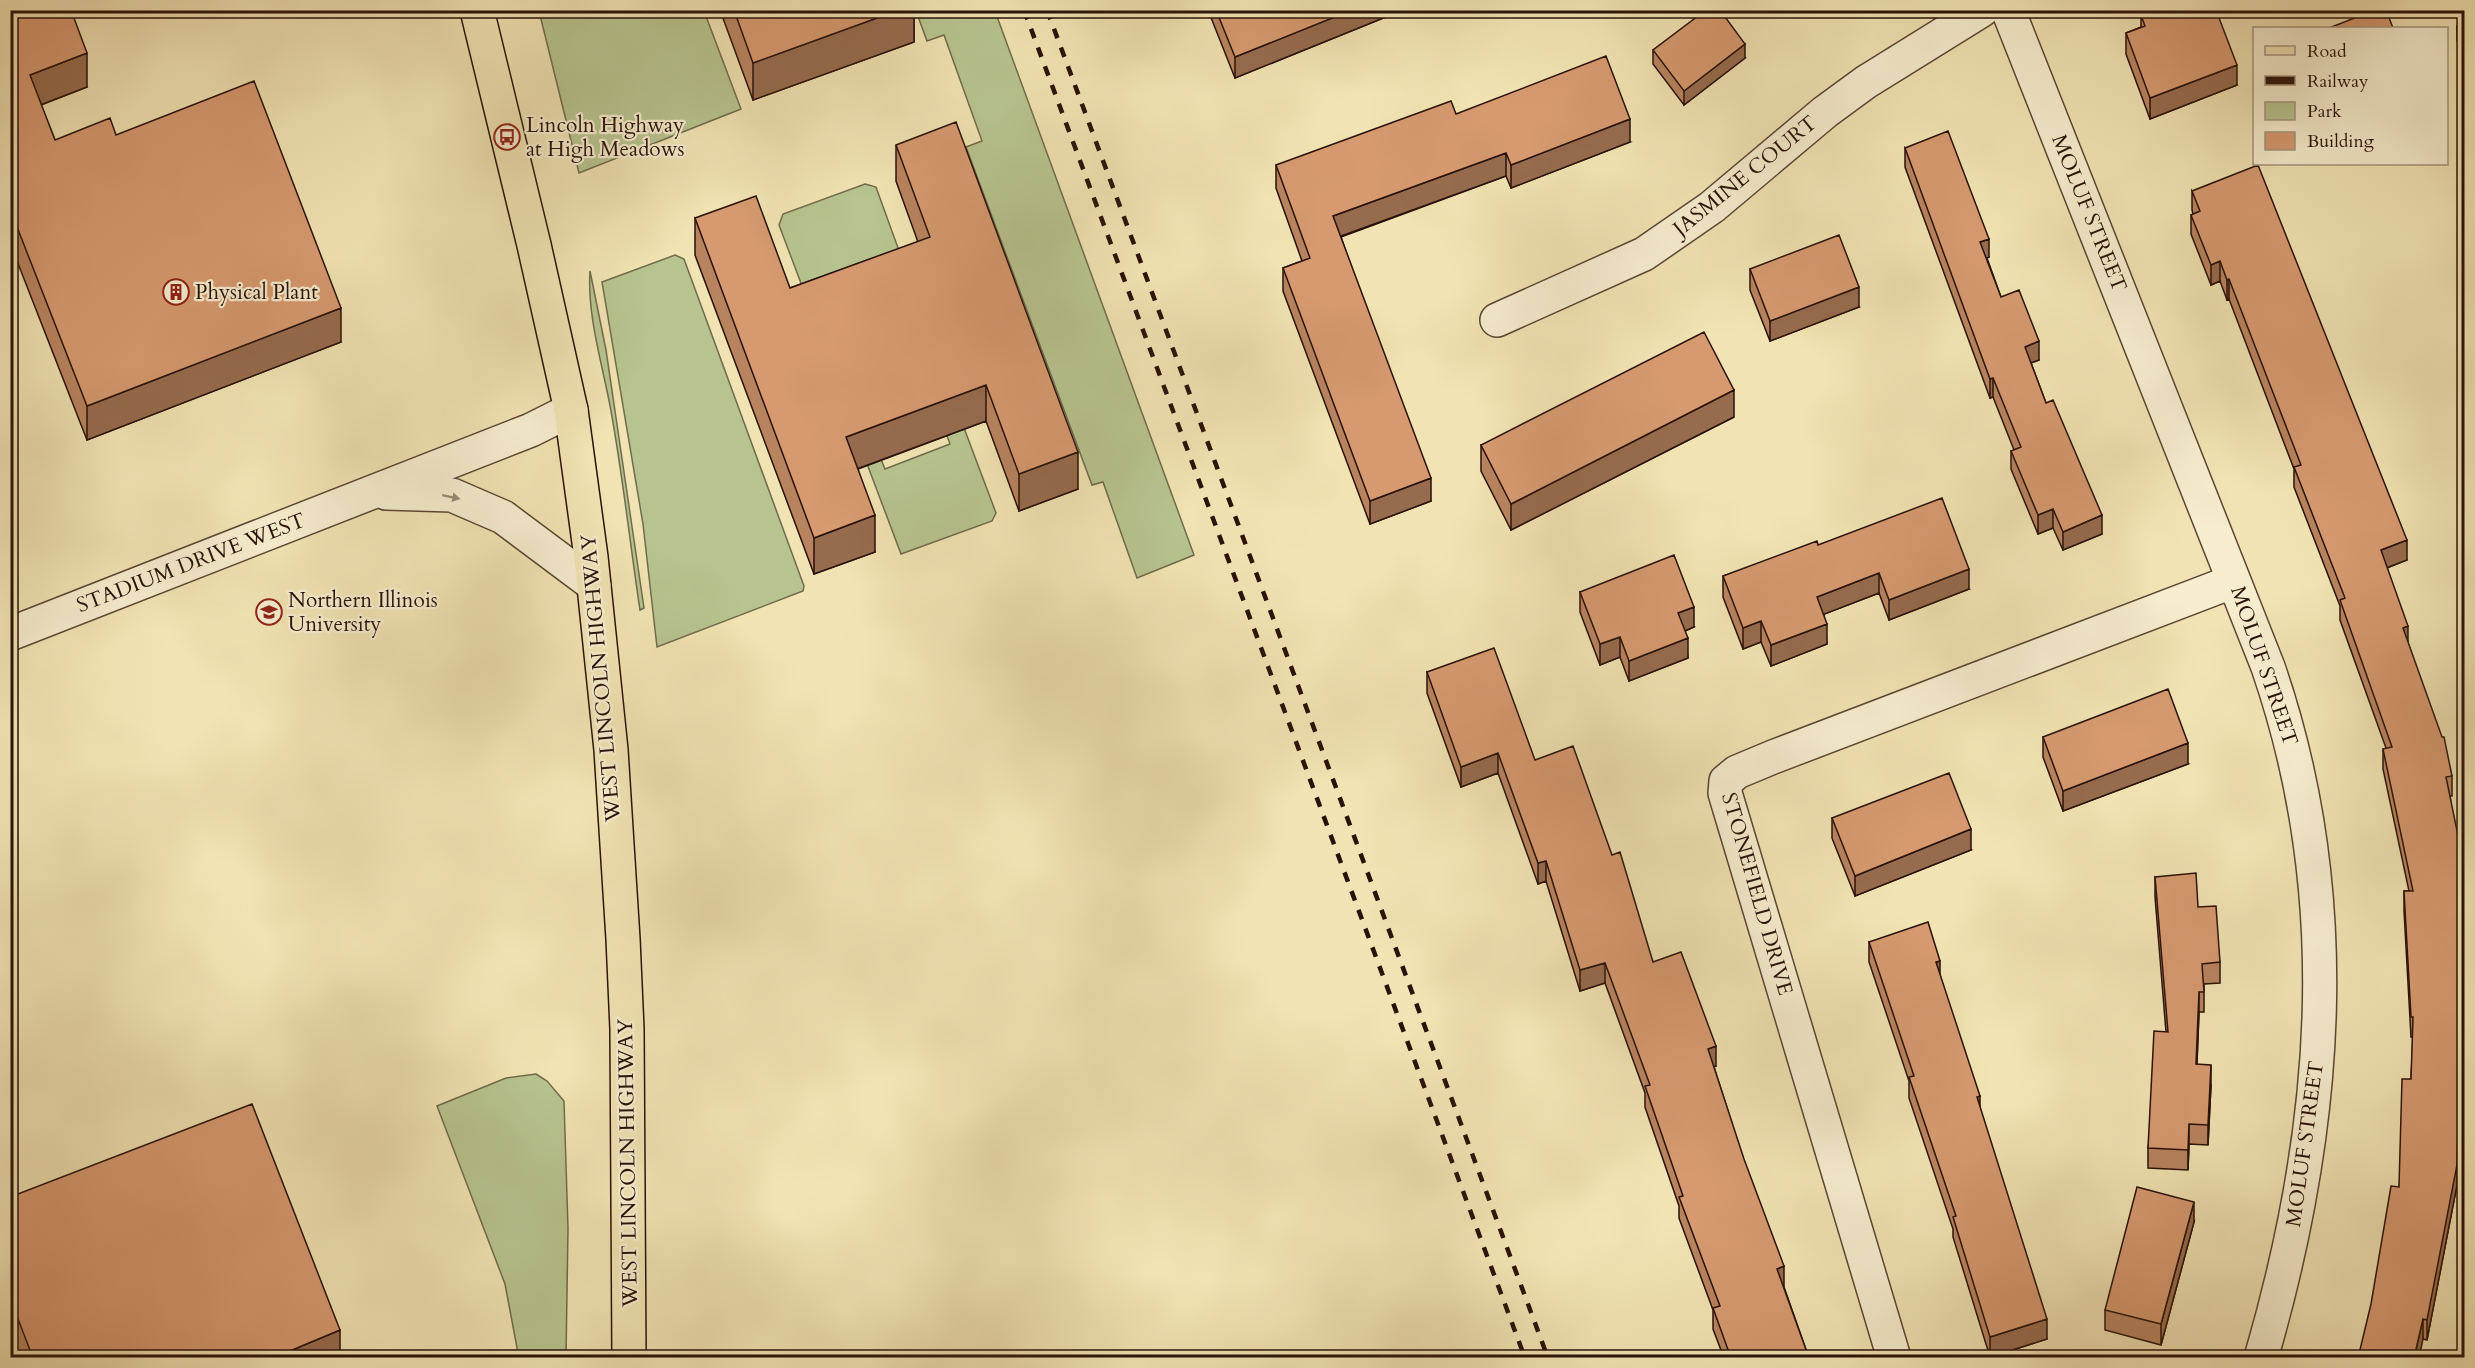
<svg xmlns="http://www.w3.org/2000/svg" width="2475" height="1368" font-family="Cardo,serif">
<rect width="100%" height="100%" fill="#f1e3b3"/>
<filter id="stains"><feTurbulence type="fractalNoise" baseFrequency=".00333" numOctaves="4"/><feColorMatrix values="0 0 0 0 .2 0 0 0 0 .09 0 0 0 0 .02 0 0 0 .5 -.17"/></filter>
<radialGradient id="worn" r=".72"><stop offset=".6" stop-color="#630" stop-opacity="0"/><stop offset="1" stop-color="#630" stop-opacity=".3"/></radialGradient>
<!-- green -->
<path fill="#b7c48f" stroke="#706b4c" stroke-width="1.5" d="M539,11H704L741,109L579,173Z
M916,11H995L1194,555L1137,578L1103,482L1092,485L966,147L982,141L944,35L927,41Z
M865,184L876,187L923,317L827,352L779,225L783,214Z
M675,255L684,259L804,586L803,591L657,647L643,524L602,282Z
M590,271L606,350L644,608L640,610C630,544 623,477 611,411C603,366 587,317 590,271Z
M949,388L996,513L992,521L901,554L852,424L865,419L885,469L950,444L932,395Z
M536,1074L547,1081L564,1101L568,1228L566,1357H515L518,1353L505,1284L437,1106L506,1078Z"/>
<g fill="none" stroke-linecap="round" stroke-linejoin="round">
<!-- minor casing -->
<g stroke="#5b4634" stroke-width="36">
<path id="minor" d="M2008,10L2268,667C2347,896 2328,1128 2261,1358
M1497,320L1644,254L1712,207L1825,112L1866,82L1982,10
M386,493L452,495L503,517L594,585
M10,634L531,430L571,410
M1894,1358L1740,843L1725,793L1726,781L1737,772L1773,757L2234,581"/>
</g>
<!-- primary casing -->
<g stroke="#291209" stroke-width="36">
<path id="primary" d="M477,10L534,245L571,410L591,557L611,750L623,939L627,1029L629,1358"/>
</g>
<!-- minor -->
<use href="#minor" stroke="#f6edce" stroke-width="33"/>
<!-- primary -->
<use href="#primary" stroke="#f1e3b3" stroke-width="33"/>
<!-- rail -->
<path stroke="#291209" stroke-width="4.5" stroke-dasharray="10 10" stroke-linecap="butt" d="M1024,10L1525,1358
M1047,10L1548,1358"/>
</g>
<!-- wall -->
<path fill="#b88460" stroke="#291209" stroke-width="1.5" d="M720,10H914V42L753,100Z
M1208,10H1403L1235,78Z
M2141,15L2237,85L2150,119L2126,54V33L2141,27Z
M10,21L87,87L41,105L55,140L116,135L341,342L87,440L10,243Z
M2464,23V62L2457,40V26Z
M1653,50L1745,58L1684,105L1653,64Z
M1456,114L1630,142L1511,188L1506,176L1341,237L1431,501L1370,524L1283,291V268L1302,261L1276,188V165Z
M896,145L1078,489L1019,511L986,421L858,469L875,552L814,574L695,255V218L790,288L918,242L896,181Z
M1905,148L1989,257L1987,258L2001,297L2039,360L2031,363L2046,403L2102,534L2063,550L2053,528L2038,534L2011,469V451L2014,450L1993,397L1990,398L1905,167Z
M2192,191L2407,560L2387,568L2408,643L2452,776V796H2450L2464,906V1101L2459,1100L2457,1185L2427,1340L2423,1339L2399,1187L2411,1079L2413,1037H2411L2404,911V891H2409L2383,769V749L2386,748L2340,620V606L2294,487V469L2229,299L2227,300L2220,281L2211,285L2191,234V215L2193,214L2192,210Z
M1750,269L1859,307L1770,341L1750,290Z
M1734,417L1511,530L1481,471V445Z
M1818,545L1969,589L1889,620L1879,593L1824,614L1827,644L1771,666L1761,642L1743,649L1723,597V576Z
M1580,592L1694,627L1685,631L1688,658L1629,681L1620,657L1600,665L1580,612Z
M1427,672L1535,760L1612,855L1653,962L1716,1066L1714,1067L1784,1287L1809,1358H1724L1713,1329V1310L1679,1218V1206L1645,1107V1093L1605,983L1580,991L1546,881L1538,884L1498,773L1461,787L1427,693Z
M2043,737L2188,764L2063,811L2043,757Z
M1832,818L1971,850L1855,896L1832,838Z
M2155,877L2198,907L2220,962V983L2204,984V1012H2199L2197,1064L2211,1085L2208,1145L2189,1144L2188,1170L2148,1168V1148L2166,1032L2155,897Z
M1869,942L1940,975L2047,1339L1990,1357L1953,1237V1229L1909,1098V1081L1869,962Z
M10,1197L340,1358H19L10,1335Z
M2194,1222L2161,1345L2105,1330V1310Z"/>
<!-- shaded-wall -->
<path fill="#966b4e" stroke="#291209" stroke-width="1.5" d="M899,10H914V42L753,100V63Z
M1352,10H1403L1235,78V57Z
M1807,10H1813L1807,15Z
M1745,44V58L1684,105V91Z
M87,53V87L30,109V75Z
M2237,65V85L2150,119V98Z
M1630,119V142L1511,188V165Z
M1506,153V176L1333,239V216Z
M1989,239V257L1980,261V242Z
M2220,261V281L2211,285V265Z
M2229,279V299L2227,300V280Z
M1859,287V307L1770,341V321Z
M341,308V342L87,440V406Z
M2039,341V360L2025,365V347Z
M1993,378V397L1990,398V379Z
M986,385V421L846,473V437Z
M1734,390V417L1511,530V504Z
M1078,452V489L1019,511V474Z
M1431,478V501L1370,524V501Z
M2053,509V528L2038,534V515Z
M875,515V552L814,574V538Z
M2102,515V534L2063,550V532Z
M2407,540V560L2381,570V550Z
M1969,569V589L1889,620V600Z
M1879,573V593L1817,617V597Z
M1694,607V627L1678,634V613Z
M1761,621V642L1743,649V628Z
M1827,624V644L1771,666V645Z
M2408,626V646L2403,628Z
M1620,637V657L1600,665V644Z
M1688,638V658L1629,681V661Z
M2188,743V764L2063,811V791Z
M1498,753V773L1461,787V767Z
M1971,829V850L1855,896V876Z
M1546,861V881L1538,884V863Z
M1940,961V981L1936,962Z
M1605,963V983L1580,991V970Z
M2199,992V1012L2196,1085V1064Z
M1716,1046V1066L1708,1069V1049Z
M2211,1065V1085L2208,1145V1125Z
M1980,1096V1116L1977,1097Z
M2459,1100L2457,1185L2427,1340V1320Z
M2189,1124V1144L2188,1170V1150Z
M2194,1202V1222L2161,1345V1324Z
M1784,1266V1286L1777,1289V1269Z
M2047,1319V1339L1990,1357V1337Z
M2423,1319V1339L2419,1358H2414Z
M340,1330V1358H273Z"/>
<!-- building -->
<path fill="#d69970" stroke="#291209" stroke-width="1.5" d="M38,10H71L87,53L30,75L55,140L110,118L116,135L254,81L341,308L87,406L10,209V21Z
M734,10H899L753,63Z
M1216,10H1352L1235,57Z
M1706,10H1720L1745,44L1684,91L1653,50Z
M2154,10H2216L2237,65L2150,98L2126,33L2145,26L2141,15Z
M2375,10H2386L2393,28H2329Z
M2464,23V48L2457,26Z
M1606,56L1630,119L1511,165L1506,153L1333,216L1431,478L1370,501L1283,268L1310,258L1276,165L1451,101L1456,114Z
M956,122L1078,452L1019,474L986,385L846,437L875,515L814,538L695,218L756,196L790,288L930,237L896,145Z
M1948,131L1989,239L1980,242L2001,297L2019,290L2039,341L2025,347L2046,403L2053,400L2102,515L2063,532L2053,509L2038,515L2011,451L2021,447L1993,378L1990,379L1905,148Z
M2258,165L2407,540L2381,550L2408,626L2403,628L2442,737H2444L2452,776L2446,777L2462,855L2464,906V1081H2459L2457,1165L2427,1320L2423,1319L2414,1358H2358L2371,1304L2391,1186L2399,1187L2402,1079H2411L2413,1017H2411L2404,891H2413L2383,749L2392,747L2340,600L2345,598L2294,467L2301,465L2229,279L2227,280L2220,261L2211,265L2191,215L2200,211L2192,191Z
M1839,235L1859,287L1770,321L1750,269Z
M1704,332L1734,390L1511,504L1481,445Z
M1942,498L1969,569L1889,600L1879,573L1817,597L1827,624L1771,645L1761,621L1743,628L1723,576L1817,541L1818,545Z
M1674,555L1694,607L1678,613L1688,638L1629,661L1620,637L1600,644L1580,592Z
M1494,648L1535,760L1573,746L1612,855L1620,852L1653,962L1681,952L1716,1046L1708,1049L1744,1159L1784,1266L1777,1269L1809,1358H1731L1713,1308L1720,1306L1679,1197L1683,1196L1645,1086L1650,1085L1605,963L1580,970L1546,861L1538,863L1498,753L1461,767L1427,672Z
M2168,689L2188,743L2063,791L2043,737Z
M1949,773L1971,829L1855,876L1832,818Z
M2196,873L2198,907L2216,906L2220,962L2202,964L2204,992H2199L2196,1064L2211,1065L2208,1125L2189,1124L2188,1150L2148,1148L2154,1031L2168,1032L2155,877Z
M1928,922L1940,961L1936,962L1980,1096L1977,1097L2047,1319L1990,1337L1953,1217L1956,1216L1909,1077L1914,1076L1869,942Z
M252,1104L340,1330L273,1358H33L10,1298V1197Z
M2137,1187L2194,1202L2161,1324L2105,1310Z"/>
<!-- one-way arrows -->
<defs><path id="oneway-solid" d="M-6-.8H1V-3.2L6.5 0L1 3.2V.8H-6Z" transform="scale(1.5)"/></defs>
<use fill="#9a8a75" href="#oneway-solid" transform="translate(451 497) rotate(12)"/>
<!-- icons -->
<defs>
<g id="bus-ring" transform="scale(1.35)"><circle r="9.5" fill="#f6edce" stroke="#8f2418" stroke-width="1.5"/><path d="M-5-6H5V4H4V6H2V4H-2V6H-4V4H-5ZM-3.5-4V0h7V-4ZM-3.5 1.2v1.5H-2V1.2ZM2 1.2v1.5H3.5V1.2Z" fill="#8f2418"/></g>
<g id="building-ring" transform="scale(1.35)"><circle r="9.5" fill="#f6edce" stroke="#8f2418" stroke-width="1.5"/><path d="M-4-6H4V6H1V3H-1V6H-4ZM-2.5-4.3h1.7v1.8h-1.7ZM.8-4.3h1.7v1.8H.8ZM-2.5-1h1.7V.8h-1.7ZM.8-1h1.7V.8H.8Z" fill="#8f2418"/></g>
<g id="university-ring" transform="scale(1.35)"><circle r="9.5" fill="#f6edce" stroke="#8f2418" stroke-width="1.5"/><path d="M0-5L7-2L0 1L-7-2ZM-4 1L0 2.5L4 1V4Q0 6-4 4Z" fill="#8f2418"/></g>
</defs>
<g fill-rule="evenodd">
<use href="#bus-ring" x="507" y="137"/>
<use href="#building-ring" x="176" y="292"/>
<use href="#university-ring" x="269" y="612"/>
</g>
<g text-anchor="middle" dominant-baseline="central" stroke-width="4.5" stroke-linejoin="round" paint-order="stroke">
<!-- poi labels -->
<g font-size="21" fill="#291209" stroke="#f6edce" text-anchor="start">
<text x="526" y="125">Lincoln Highway<tspan x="526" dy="24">at High Meadows</tspan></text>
<text x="195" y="292">Physical Plant</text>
<text x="288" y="600">Northern Illinois<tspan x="288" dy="24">University</tspan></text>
</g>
<!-- street labels -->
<g font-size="21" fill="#291209" stroke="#f6edce">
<text transform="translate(1745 176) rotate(-39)">JASMINE COURT</text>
<text transform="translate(2089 213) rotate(68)">MOLUF STREET</text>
<text transform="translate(191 563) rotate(-21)">STADIUM DRIVE WEST</text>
<text transform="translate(2264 666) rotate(71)">MOLUF STREET</text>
<text transform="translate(601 678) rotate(-95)">WEST LINCOLN HIGHWAY</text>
<text transform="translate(1757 894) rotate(74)">STONEFIELD DRIVE</text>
<text transform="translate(2305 1144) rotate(-82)">MOLUF STREET</text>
<text transform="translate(628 1163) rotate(-91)">WEST LINCOLN HIGHWAY</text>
</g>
</g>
<!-- margin -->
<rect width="2475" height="1368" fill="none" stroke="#f1e3b3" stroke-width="36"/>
<rect x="12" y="12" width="2451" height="1344" fill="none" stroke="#291209" stroke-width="3"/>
<rect x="18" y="18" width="2439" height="1332" fill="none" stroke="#291209" stroke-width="1.5"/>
<!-- legend -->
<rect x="2253" y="27" width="195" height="138" fill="#f6edce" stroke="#a4957f" stroke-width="1.5"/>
<rect x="2265" y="46" width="30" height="9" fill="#f1e3b3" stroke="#a4957f" stroke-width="1.5"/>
<text x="2307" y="57" font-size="18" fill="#291209">Road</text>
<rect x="2265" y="76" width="30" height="9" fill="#291209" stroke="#a4957f" stroke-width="1.5"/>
<text x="2307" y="87" font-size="18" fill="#291209">Railway</text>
<rect x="2265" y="102" width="30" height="18" fill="#b7c48f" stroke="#a4957f" stroke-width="1.5"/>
<text x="2307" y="117" font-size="18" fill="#291209">Park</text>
<rect x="2265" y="132" width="30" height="18" fill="#d69970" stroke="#a4957f" stroke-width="1.5"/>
<text x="2307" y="147" font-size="18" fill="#291209">Building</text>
<rect width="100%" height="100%" filter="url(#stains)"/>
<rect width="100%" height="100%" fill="url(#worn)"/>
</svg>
